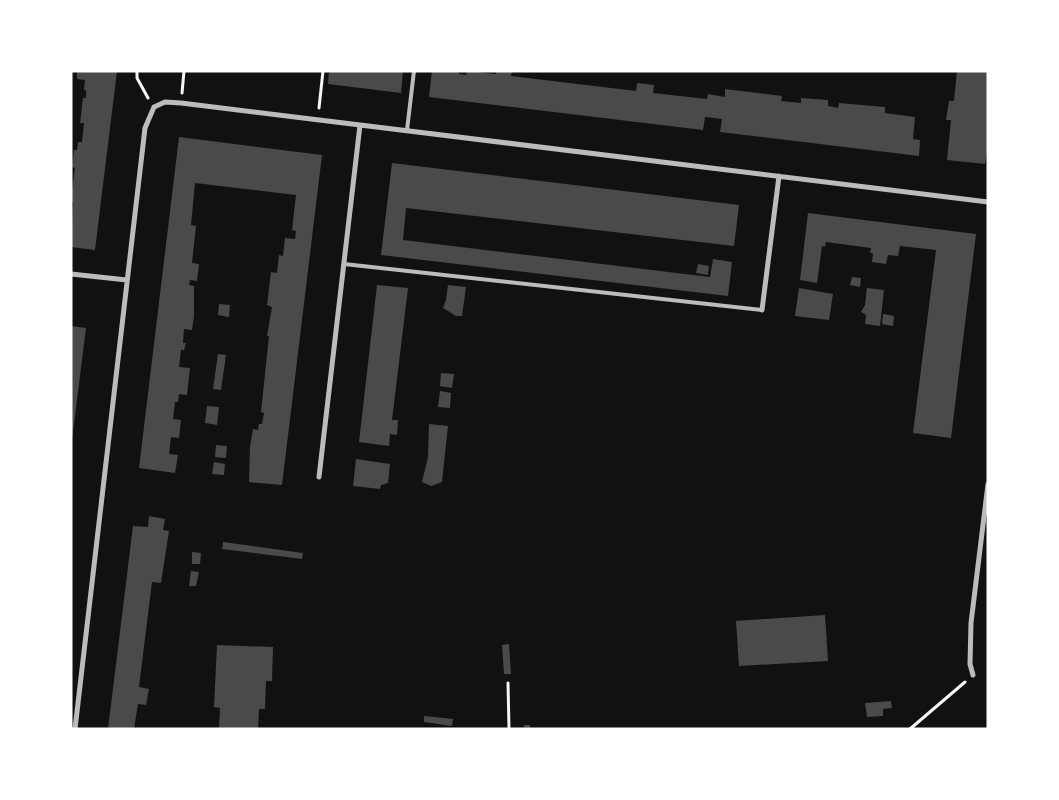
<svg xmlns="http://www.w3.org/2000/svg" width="1059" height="800" font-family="Montserrat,sans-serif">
<rect width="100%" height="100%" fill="#111"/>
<!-- building -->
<path fill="#4a4a4a" d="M77,71H117L95,250L71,247L73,202H71V196L75,168L72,167L74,150H77L78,142H82L84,123H80L81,115L83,98H86V90H84L85,80L77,79Z
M329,71H403L401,93L328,84Z
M432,71H459V74L466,75L467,71L496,74V71H512L511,76L636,91L637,83L654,85L653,93L707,99L708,94L725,97V89L782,96L781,101L801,103V98L828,100V106L838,108L839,103L885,107V113L915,117L913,139L920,140L919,156L720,132L722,119L714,118L705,117L703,130L429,97Z
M957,71H988V147L985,164L947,160L951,120H946L949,101H954Z
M179,137L322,155L282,485L249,482L250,446L253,429L258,430L259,424H262L264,413L261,412L269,336H267L272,307L267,305L271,272L277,273L279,255L283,256L285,238L295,239L296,231L292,230L296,195L195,183L191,225L196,226L192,263L199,264L197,281L190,280L189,285L194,286V316L192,330L184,329L183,343H186L184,350H181L179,367L190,368L187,395L179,394L178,402H175L173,419L181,420L179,438L171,437L169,454L178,455L175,473L139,468Z
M392,163L739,205L734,246L406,208L403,240L710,277L713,259L732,262L728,296L381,255Z
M808,213L976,234L951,438L913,433L936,250L900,246L898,256L888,255L886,264L872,262L873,253H870L871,248L826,242L825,247L822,246L817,283L800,280Z
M698,264L709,266L708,275L696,273Z
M852,277L861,278L860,287L850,285Z
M377,285L408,288L392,420H398L397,435L390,434L389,446L359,442Z
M448,285L466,287L462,316H456L443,308L446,300Z
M799,288L833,294L829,320L795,316Z
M867,288L884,290L880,326L865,324L866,315L861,312L865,305Z
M219,304L230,305L229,317L218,315Z
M883,314L894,316L893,326L882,324Z
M71,326L86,328L72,440H71Z
M218,354L226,355L221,390L213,389Z
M441,373L454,374L452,388L440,386Z
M440,391L451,393L450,408L438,407Z
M207,406L219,407L217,425L205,423Z
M429,424L448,426L442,482L431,486L422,482L428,457Z
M216,445L227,446L226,458L215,457Z
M356,459L390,464L388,483L381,485L380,489L353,486Z
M214,462L225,464L224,475L212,474Z
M149,516L165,519L163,530L169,531L161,583L152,582L139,687L149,689L146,705L138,704L134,729H108L133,526L148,527Z
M223,542L303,553L302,559L222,549Z
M192,552L201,553L200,564H192Z
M191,571L199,572L196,586H189Z
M825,615L828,661L739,666L736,621Z
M509,644L511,674H504L502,645Z
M217,645L273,647L272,681H266L265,709H259L258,729H219L220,708L214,707Z
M891,701L892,708L883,709V716L867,717L865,703Z
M424,716L453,719L452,726L424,722Z
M524,725H530V729H524Z"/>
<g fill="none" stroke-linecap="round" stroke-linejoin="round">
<!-- path -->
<path stroke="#f5f5f5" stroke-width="3" d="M137,71V78L148,98
M182,93L184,71
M319,108L323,71
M508,683L509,729
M910,729L965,682"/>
<!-- service -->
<path stroke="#bcbcbc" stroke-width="4" d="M407,130L414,71
M344,264L762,310"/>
<!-- minor -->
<path stroke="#bcbcbc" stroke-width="5" d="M71,274L127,280
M762,310L779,176
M319,477L360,125
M973,675L970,664L971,623L988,484
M75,729L145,128L154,107L165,102L181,103L988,202"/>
</g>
<!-- border -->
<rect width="1059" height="800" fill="none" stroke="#ffffff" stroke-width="145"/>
</svg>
